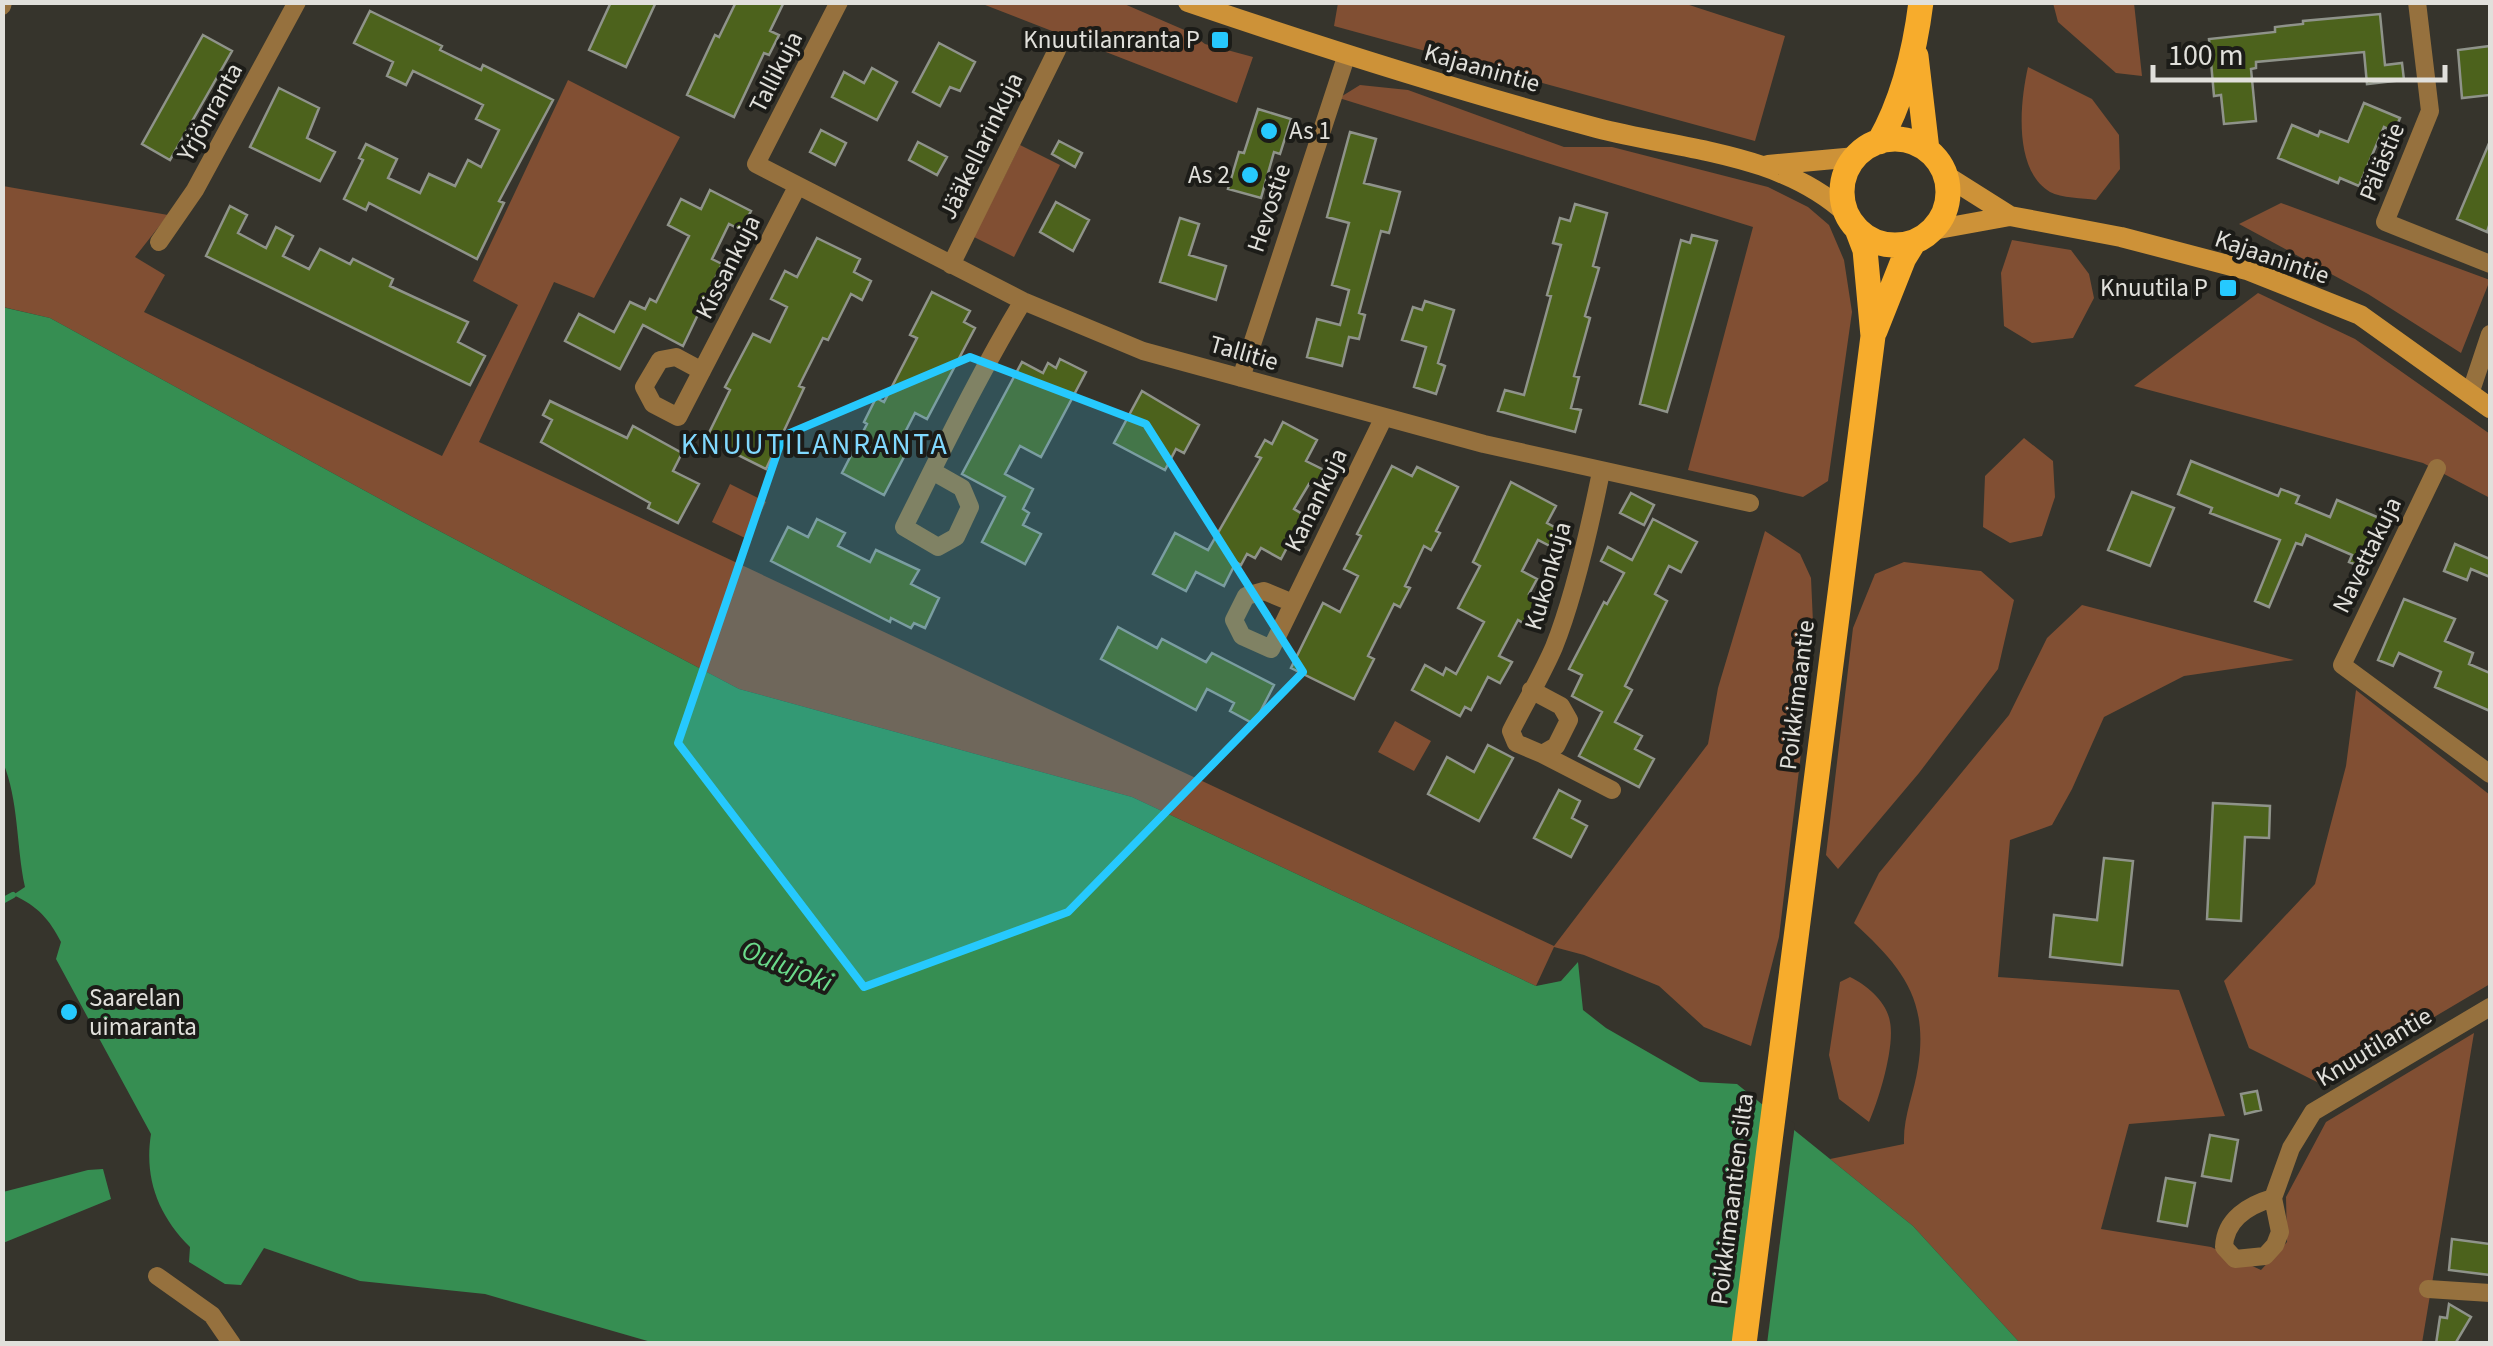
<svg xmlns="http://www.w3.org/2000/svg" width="2493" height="1346" font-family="'Source Sans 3',sans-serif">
<rect width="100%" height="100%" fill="#36342c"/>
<!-- green -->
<path fill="#814f33" d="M1680,2L1785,36L1755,141L1334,26L1338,3Z
M980,3H1122L1189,32L1205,44L1253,57L1237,103Z
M2053,3H2134L2142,76L2116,73L2058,22Z
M2028,67L2092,99L2119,135L2120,169L2096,200C2083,198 2061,198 2050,192C2013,170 2020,102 2028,67Z
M568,80L680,137L594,298L554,282L479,442L1554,946L1708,744L1718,688L1765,531L1800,554L1811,578L1814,645L1779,937L1751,1046L1704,1027L1659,986L1584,955L1554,947L1536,986L1132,797L739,689L411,516L50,318L3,307V186L168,215L135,257L165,275L144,312L442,456L518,305L473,281Z
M1360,85L1408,90L1564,147H1612L1768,187L1808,207L1829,225L1844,260L1852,312L1828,481L1803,497L1688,470L1753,227L1339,98Z
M1020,145L1060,165L1014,257L974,237Z
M2281,203L2490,280L2461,353L2368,294L2239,224Z
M2012,240L2071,250L2089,274L2094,298L2073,338L2032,343L2004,326L2001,273Z
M2258,293L2355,339L2490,434V498L2423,463L2134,386Z
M2024,438L2053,461L2055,497L2042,536L2010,543L1983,527L1985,476Z
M730,484L766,502L747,539L712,522Z
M1904,562L1981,571L2014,600L1998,669L1919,773L1838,869L1826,855L1853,628L1875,574Z
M2082,605L2294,660L2184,676L2104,717L2072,789L2052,825L2010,840L1998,977L2179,990L2225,1116L2129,1124L2101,1229L2211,1247L2261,1270L2287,1242L2286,1197L2326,1122L2474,1033L2422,1343H2020L1913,1226L1830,1159L1904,1144C1903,1116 1914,1094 1918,1067C1929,999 1901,966 1854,923L1879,873L2009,715L2047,638Z
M2356,690L2490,795V984L2321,1084L2249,1048L2224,981L2315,884L2346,766Z
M1395,721L1431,741L1414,771L1378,752Z
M1850,977C1867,985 1887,1002 1890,1022C1895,1047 1879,1099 1869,1122L1839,1099L1829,1055L1840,982Z"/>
<!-- water -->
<path fill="#368e52" d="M2,307L50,318L411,516L739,689L1132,797L1536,986L1561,981L1578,962L1583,1010L1606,1028L1700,1082L1737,1084L1913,1226L2020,1343L658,1344L485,1294L360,1281L264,1248L241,1285L225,1284L189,1262L190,1247C158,1215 144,1178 151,1134L56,959L61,942C49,919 38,906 13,895L25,887C16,845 19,799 2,760Z
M103,1169L111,1199L3,1243V1192L88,1170Z"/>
<!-- pier -->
<path fill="#36342c" d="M1774,1108L1795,1124L1767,1344L1744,1343Z"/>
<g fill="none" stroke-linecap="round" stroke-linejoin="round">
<!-- stream -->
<path stroke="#368e52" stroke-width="6" d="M2,901L13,895"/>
</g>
<!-- building -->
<path fill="#4c621c" stroke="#8f938a" stroke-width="2.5" d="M611,2H656L626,67L589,50Z
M736,2H784L770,31L779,35L769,55L764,53L734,117L687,95L715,35L719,37Z
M370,11L442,46L440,50L481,70L483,65L553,100L499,201L504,203L477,259L369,203L366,210L344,199L363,160L359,158L366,144L397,159L388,178L420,193L429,174L455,186L468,160L481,167L499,130L476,119L483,105L413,71L406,85L387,76L393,62L354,43Z
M2380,14L2385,65L2402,63L2404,80L2367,84L2364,52L2256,62V68L2251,69L2256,121L2224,124L2221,95L2214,96L2209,39L2275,32V27L2303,24V21Z
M203,35L232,51L170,160L142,144Z
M939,43L975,62L960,91L950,87L940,106L913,92Z
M2490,46V95L2462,98L2458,50Z
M872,68L897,82L877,120L832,97L844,72L864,83Z
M279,88L319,108L307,138L335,152L320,181L250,147Z
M2364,103L2400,118L2394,132L2384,127L2359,186L2340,178L2338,183L2278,158L2292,125L2318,136L2320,131L2348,142Z
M1258,109L1291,119L1280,154L1274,152L1261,198L1228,189L1239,152L1244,153Z
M821,130L846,143L835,165L810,152Z
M1350,132L1376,139L1364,183L1400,192L1389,233L1381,231L1359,313L1365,315L1359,339L1349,337L1342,366L1307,357L1317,319L1340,325L1349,290L1332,285L1349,223L1327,217Z
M1059,141L1082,153L1075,167L1052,154Z
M2490,141V223L2487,232L2457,219Z
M918,142L947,157L937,175L909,160Z
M710,190L751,211L741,230L729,224L712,259L722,264L683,346L643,325L620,369L565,341L579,314L614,332L630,302L645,309L650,299L656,302L689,236L668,225L681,199L701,209Z
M1056,202L1089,220L1073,251L1040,232Z
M1575,204L1607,213L1593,266L1599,268L1585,316L1590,318L1574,376L1579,377L1571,408L1581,410L1575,432L1498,411L1505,390L1524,395L1551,296L1547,295L1561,245L1553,243L1560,218L1570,221Z
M230,206L247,215L238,233L266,248L276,227L293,236L283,256L309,269L320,249L350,264L353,259L393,279L390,286L468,322L458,342L485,356L470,385L206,256Z
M1180,218L1199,224L1189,255L1226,266L1216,300L1160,282Z
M1692,235L1717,241L1667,412L1640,404L1681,240L1690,243Z
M817,238L860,259L854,272L871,281L862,300L851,294L828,340L823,338L799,386L804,388L766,469L706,439L730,390L725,387L753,334L770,342L787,307L771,299L785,271L797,277Z
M932,292L970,311L964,322L975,328L927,419L915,413L897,448L906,453L884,495L842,473L867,424L864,422L876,398L884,402L917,338L910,335Z
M1425,301L1454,310L1438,363L1445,366L1436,394L1414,387L1426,347L1402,340L1413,307L1422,310Z
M1060,359L1086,372L1041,457L1020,446L1005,474L1033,489L1023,509L1029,513L1023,525L1041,534L1025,564L982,542L1005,497L962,474L1022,362L1043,373L1048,363L1056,368Z
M1142,391L1199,425L1184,453L1176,449L1165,470L1114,443Z
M550,401L627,438L633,426L682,453L673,471L699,484L678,523L648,508L650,503L541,442L552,420L543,415Z
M1283,422L1317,440L1306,461L1326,471L1317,488L1309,484L1294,509L1304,515L1281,559L1261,548L1255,558L1247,554L1241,565L1236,562L1224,586L1196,572L1186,591L1153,574L1175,533L1208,550L1261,458L1256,456L1265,440L1272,444Z
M2191,461L2278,496L2281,489L2299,496L2296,503L2330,517L2337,500L2384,520L2364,568L2349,562L2352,555L2306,535L2302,545L2296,543L2269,607L2255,601L2280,540L2210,513L2212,508L2178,494Z
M1392,466L1412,476L1417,467L1458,487L1436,531L1440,533L1431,550L1424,546L1405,586L1410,588L1400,607L1394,604L1368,656L1374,659L1354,699L1291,668L1323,603L1340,612L1358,576L1344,569L1361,536L1357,534Z
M1511,482L1556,506L1547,523L1558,529L1550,546L1538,540L1522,571L1537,579L1529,594L1541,601L1528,626L1518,620L1499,656L1512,662L1500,683L1488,677L1471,710L1465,707L1460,716L1412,690L1425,665L1443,675L1446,668L1456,674L1484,622L1458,608L1480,566L1473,562Z
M2132,492L2174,508L2150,566L2108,550Z
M1631,493L1654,505L1644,525L1620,513Z
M817,519L845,533L838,546L870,562L876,550L919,570L911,584L939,598L925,628L914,623L911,628L891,618L890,622L771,561L788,527L808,537Z
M1653,519L1697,542L1681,572L1669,566L1655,594L1667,601L1625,686L1632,690L1615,722L1642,736L1635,749L1654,759L1639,787L1579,756L1602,712L1572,696L1582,675L1569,669L1604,602L1607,604L1624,573L1601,561L1608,547L1632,560Z
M2455,544L2490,559V577L2471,569L2467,580L2444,571Z
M2404,599L2455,619L2445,641L2473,653L2469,664L2490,673V711L2435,687L2441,672L2399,653L2393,666L2378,660Z
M1118,627L1157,648L1162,639L1206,662L1212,653L1274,685L1254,724L1230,711L1234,703L1207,689L1196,710L1101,659Z
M1488,745L1513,758L1479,821L1428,794L1447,757L1474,772Z
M1559,790L1580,801L1572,818L1587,826L1571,857L1534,838Z
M2213,803L2270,806L2269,838L2245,837L2241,921L2207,919Z
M2104,858L2133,861L2122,965L2050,957L2054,915L2097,920Z
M2257,1091L2261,1110L2245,1114L2241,1094Z
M2210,1135L2238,1140L2231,1181L2202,1176Z
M2166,1178L2195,1183L2187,1226L2158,1221Z
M2452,1239L2490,1244V1275L2449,1270Z
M2449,1304L2471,1317L2455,1344H2436L2440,1317L2447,1318Z"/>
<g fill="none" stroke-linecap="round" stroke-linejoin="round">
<!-- minor -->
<path stroke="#96713e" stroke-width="18" d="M839,2L756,164L1023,301L1143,351L1484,444L1750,503
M2417,2L2430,111L2385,222L2490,264
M2,6L3,2
M159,242L195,190L297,2
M951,265L1057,50
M702,371L676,357L660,360L644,387L653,404L678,417L797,187
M1241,378L1347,54
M2470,394L2490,334
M2437,468L2342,665L2490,774
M932,471L962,488L970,507L956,537L938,547L904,527C942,451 979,374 1023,301
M1293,603L1264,591L1246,596L1234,620L1242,636L1271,649L1383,419
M1531,690L1561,706L1569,720L1556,746L1542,754L1516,743L1511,731C1525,703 1542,675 1554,647C1574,597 1590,526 1601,472
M1542,754L1612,790
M2273,1198C2249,1205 2225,1219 2224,1247L2235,1259L2265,1256L2275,1245L2280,1232L2273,1198L2291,1148L2313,1112L2490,1007
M157,1276L212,1315L232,1344
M2428,1289L2490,1293"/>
<!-- secondary -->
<path stroke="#cd9238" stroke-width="20" d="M1188,2C1323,48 1459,91 1597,128C1681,150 1780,152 1847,214
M1768,165L1856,157
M1945,175L2010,216
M1933,230L2010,216L2121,237L2247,270L2360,315L2490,408"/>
<!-- primary -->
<path stroke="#f7ac2c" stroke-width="25" d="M1916,56L1927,150
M1842 192a53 53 0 1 1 106 0a53 53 0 1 1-106 0Z
M1879,142C1903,100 1915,50 1921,2
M1875,331L1904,258L1914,242
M1744,1344L1873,336L1865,250L1857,229"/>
</g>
<!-- marked area -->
<path fill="#26c9fe" fill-opacity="0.2" stroke="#26c9fe" stroke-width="8" stroke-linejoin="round" d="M970,357L1146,424L1303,672L1068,912L864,987L678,743L783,436Z"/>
<!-- markers -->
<g fill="#26c9fe" stroke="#1c1c18" stroke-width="4">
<rect x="1210" y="30" width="20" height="20" rx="5"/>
<circle cx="1269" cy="131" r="10"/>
<circle cx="1250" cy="175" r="10"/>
<rect x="2218" y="278" width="20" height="20" rx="5"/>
<circle cx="69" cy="1012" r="10"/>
</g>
<g text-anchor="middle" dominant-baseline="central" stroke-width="8" stroke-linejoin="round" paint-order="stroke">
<!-- poi labels -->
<g font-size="25" fill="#e1e0db" stroke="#1c1c18" text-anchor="end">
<text x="1200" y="40">Knuutilanranta P</text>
<text x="1289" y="131" text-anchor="start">As 1</text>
<text x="1230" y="175">As 2</text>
<text x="2208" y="288">Knuutila P</text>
<text x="89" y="998" text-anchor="start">Saarelan<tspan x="89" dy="29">uimaranta</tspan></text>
</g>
<!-- street labels -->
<g font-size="25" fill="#e1e0db" stroke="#1c1c18">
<text transform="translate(1482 68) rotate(16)">Kajaanintie</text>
<text transform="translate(776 72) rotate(-63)">Tallikuja</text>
<text transform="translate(210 112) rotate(-61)">Yrjönranta</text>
<text transform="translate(981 146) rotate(-64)">Jääkellarinkuja</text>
<text transform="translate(2382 162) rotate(-68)">Pälästie</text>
<text transform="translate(1269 208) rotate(-72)">Hevostie</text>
<text transform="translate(2272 257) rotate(19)">Kajaanintie</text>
<text transform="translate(728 267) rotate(-63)">Kissankuja</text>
<text transform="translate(1244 353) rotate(16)">Tallitie</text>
<text transform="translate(1316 500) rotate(-64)">Kanankuja</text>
<text transform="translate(2367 555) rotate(-64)">Navettakuja</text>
<text transform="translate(1548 576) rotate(-74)">Kukonkuja</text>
<text transform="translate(1797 695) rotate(-83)">Poikkimaantie</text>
<text transform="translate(2374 1047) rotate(-31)">Knuutilantie</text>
<text transform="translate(1732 1199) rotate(-83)">Poikkimaantien silta</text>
</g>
<!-- water labels -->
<g font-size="28" font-style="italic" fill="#6bdb8b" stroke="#1c1c18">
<text transform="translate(787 966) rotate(22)">Oulujoki</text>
</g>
<!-- quarter labels -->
<g font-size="30" letter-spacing="2.5" fill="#81d9ff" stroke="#1c1c18">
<text x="815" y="444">KNUUTILANRANTA</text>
</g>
</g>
<!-- border -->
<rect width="2493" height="1346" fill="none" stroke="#e1e0db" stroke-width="10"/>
<!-- scale -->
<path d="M2153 65v15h292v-15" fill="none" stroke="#e1e0db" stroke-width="5"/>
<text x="2168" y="65" font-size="30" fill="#e1e0db" stroke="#1c1c18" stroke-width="8" paint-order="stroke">100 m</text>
</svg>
